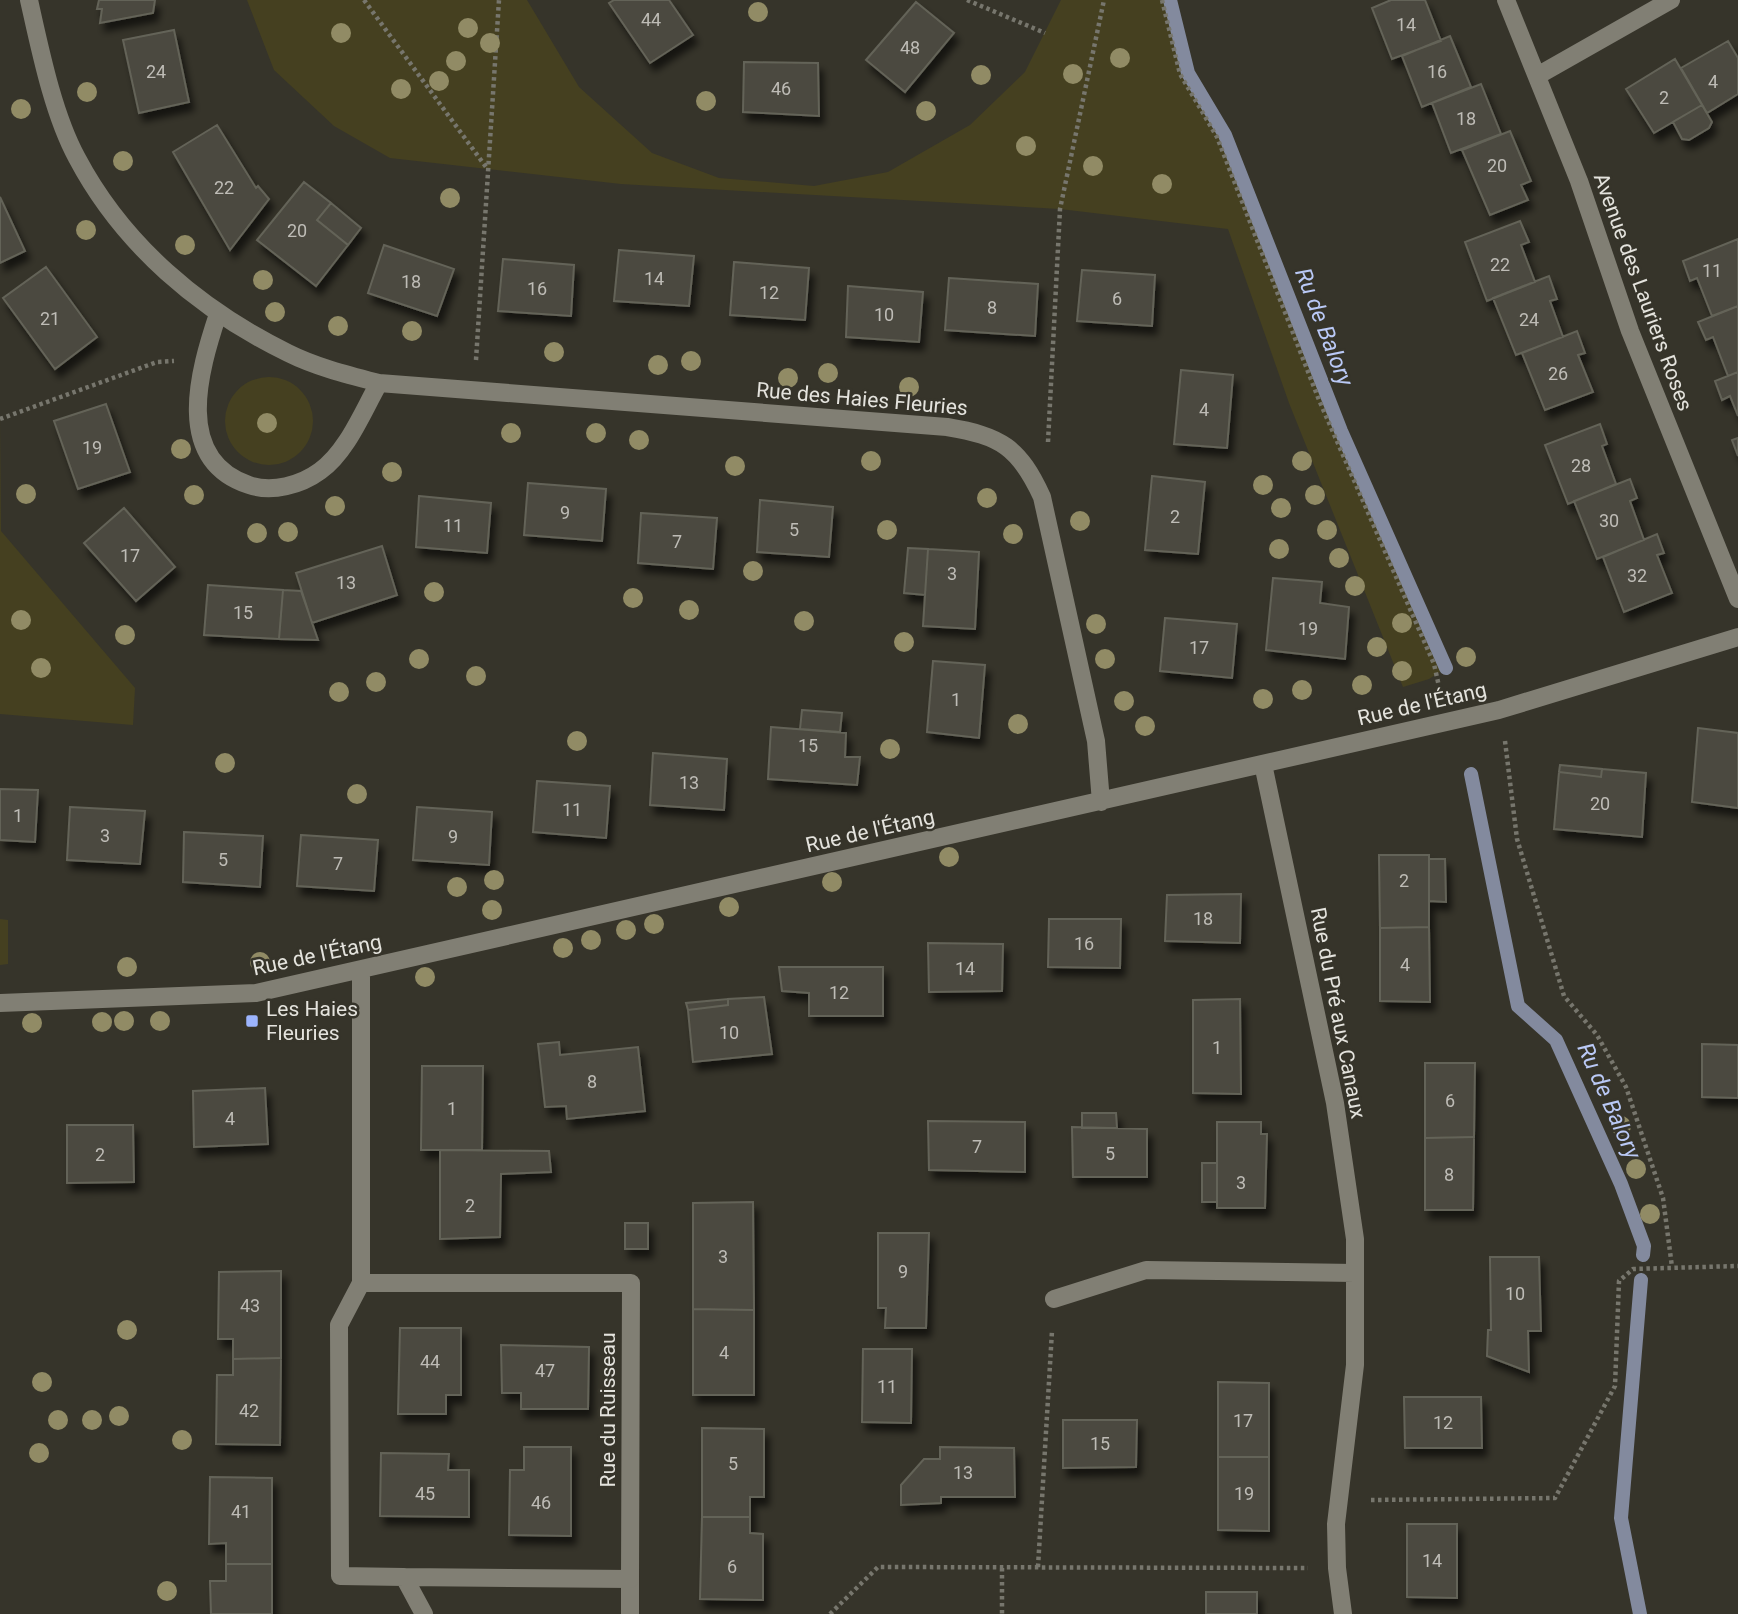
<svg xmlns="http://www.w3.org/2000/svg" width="1738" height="1614" font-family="Roboto,sans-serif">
<defs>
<filter id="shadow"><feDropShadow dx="4.5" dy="8" stdDeviation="3.5" flood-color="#0009"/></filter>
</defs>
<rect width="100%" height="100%" fill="#36342a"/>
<!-- green -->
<path fill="#454020" d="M247,0H527L579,87L652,153L719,178L814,186L888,172L970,125L1025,72L1061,0H1170L1188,73L1225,135L1341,431L1446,668L1429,679L1403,687L1289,403L1228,229L1060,209L621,184L390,158L334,126L274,70Z
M225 421a44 44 0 1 1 88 0a44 44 0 1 1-88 0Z
M0,416L1,531L135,688L133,725L0,714Z
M0,919L8,920V964L0,965Z"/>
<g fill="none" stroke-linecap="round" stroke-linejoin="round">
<!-- stream -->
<path stroke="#838a9e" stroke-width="14" d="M1170,0L1188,73L1225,135L1341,431L1446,668
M1471,774L1518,1006L1556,1040L1621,1184L1644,1246L1643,1255
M1640,1614L1621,1518L1641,1280"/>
</g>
<!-- building -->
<path fill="#4b493f" stroke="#646358" stroke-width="2" filter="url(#shadow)" d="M99,0H155L153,13L100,23L102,9H97Z
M614,0H669L693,35L650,63L609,3Z
M1391,0H1425L1441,41L1392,59L1372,8Z
M916,2L954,33L905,92L866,60Z
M174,30L189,102L139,113L123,40Z
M1450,36L1471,87L1422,107L1402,56Z
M1728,41L1738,58V94L1707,113L1681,68Z
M1675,59L1702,105L1654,133L1626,89Z
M744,62L818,63L819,116L743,112Z
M1481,84L1501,134L1451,153L1432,103Z
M1702,105L1712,122L1709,128L1689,140L1682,139L1673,122Z
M217,125L256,188L258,186L269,199L230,250L173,152Z
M1510,131L1531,181L1521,185L1528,200L1490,215L1462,150Z
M304,182L331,203L317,220L348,245L316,286L257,240Z
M0,197L25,251L0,263Z
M331,203L361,228L348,245L317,220Z
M1520,221L1529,242L1521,245L1535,282L1487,301L1465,242Z
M1738,239V306L1712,316L1697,278L1690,281L1683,261Z
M384,245L454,269L437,316L368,293Z
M619,250L694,256L689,306L614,301Z
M503,259L574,265L571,316L498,311Z
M734,262L809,268L805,320L730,315Z
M46,267L97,337L55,369L3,298Z
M1082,270L1155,275L1152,326L1077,321Z
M1549,276L1557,299L1550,301L1563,337L1516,355L1493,298Z
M949,278L1038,284L1035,336L945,330Z
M848,286L923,292L919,342L846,337Z
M1738,306V372L1728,376L1713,337L1706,340L1698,322Z
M1577,331L1585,353L1578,355L1593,392L1545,410L1522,353Z
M1181,370L1233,375L1227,448L1174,444Z
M1738,372V416L1730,396L1722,400L1715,381Z
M106,404L130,472L78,489L54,421Z
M1600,424L1607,444L1602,446L1616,484L1568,504L1545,445Z
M1738,438V456L1732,440Z
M1152,476L1205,482L1198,554L1145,550Z
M1630,479L1637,498L1630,501L1644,540L1597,559L1574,501Z
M528,483L606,489L602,541L524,535Z
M419,496L491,503L487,553L416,547Z
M760,500L833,507L829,557L757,552Z
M124,508L175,567L136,601L84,543Z
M641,513L717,518L713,569L638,563Z
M1657,534L1664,553L1657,555L1672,593L1624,612L1603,557Z
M382,546L397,595L312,623L296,573Z
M908,548L928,549L925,595L904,593Z
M928,549L979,552L975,629L923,626Z
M1273,578L1322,582L1320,603L1349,607L1345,659L1266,650Z
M208,585L283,590L279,639L204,635Z
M283,590L301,591L318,640L279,639Z
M1165,618L1237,624L1232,678L1160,671Z
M933,661L985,665L979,738L927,732Z
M802,710L842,713L840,732L800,729Z
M771,727L846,733L845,757H860L857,785L768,779Z
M1698,728L1738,733V808L1692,802Z
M653,753L727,759L724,810L650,805Z
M1560,765L1602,769L1601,777L1559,772Z
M1602,769L1646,773L1642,837L1554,829L1559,772L1601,777Z
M537,781L610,786L606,838L533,832Z
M0,789L38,790L35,842L0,840Z
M70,807L145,811L140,864L67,860Z
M417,807L492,812L489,865L413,860Z
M184,832L263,836L260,887L183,882Z
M301,835L378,840L374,891L297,886Z
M1379,855H1429V927L1380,928Z
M1429,859H1445L1446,902L1429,901Z
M1241,894L1240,943L1165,941L1167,895Z
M1049,919H1121L1120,968L1048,967Z
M1429,927L1430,1002L1380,1001V928Z
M928,943L1003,944L1002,991L929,992Z
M779,967H883V1016H809V993L782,991Z
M764,997L772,1054L693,1062L688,1010L728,1005V999Z
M728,999V1005L688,1010L686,1003Z
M1240,999L1241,1094L1193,1093V1000Z
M559,1042L560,1055L638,1047L645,1111L567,1119L566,1106L545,1107L538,1044Z
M1702,1044L1738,1045V1098L1702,1097Z
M1425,1063H1475L1474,1137L1425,1138Z
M422,1066H483L482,1150H421Z
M265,1088L268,1144L194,1147L193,1091Z
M1082,1113H1116L1117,1128H1082Z
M928,1121L1025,1122V1172L929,1170Z
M1217,1122H1261V1134H1267L1265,1208H1217Z
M67,1125H133L134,1182L67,1183Z
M1072,1127L1147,1129V1177H1073Z
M1474,1137L1473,1210H1425V1138Z
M440,1150L549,1151L551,1172L501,1174L500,1237L440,1239Z
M1202,1163H1217V1202H1202Z
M753,1202L754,1310L693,1309V1203Z
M625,1223H648V1249H625Z
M878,1233H929L926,1328H885L886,1308H878Z
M1490,1257H1539L1541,1331H1528L1529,1372L1487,1356L1488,1330H1491Z
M281,1271V1358L233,1359V1339H218L219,1272Z
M693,1309L754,1310V1395H693Z
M400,1328H461V1395H446V1414H398Z
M501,1345L589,1347L588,1409H521V1393H502Z
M863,1349H912L911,1423L862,1422Z
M281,1358L280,1445L216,1444L217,1375H233V1359Z
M1218,1382L1269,1383V1457H1218Z
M1404,1397H1481L1482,1448H1405Z
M1063,1420H1137L1136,1467L1063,1468Z
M702,1428L764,1429V1497H750V1517H702Z
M524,1447H571V1536L509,1535L510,1470H524Z
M940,1447L1014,1448L1015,1497H941V1503L901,1505V1485L924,1459H940Z
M381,1453L449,1454L448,1470H469V1517L380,1516Z
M1218,1457H1269V1531L1218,1530Z
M210,1477L272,1478V1564H226V1543L209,1544Z
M702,1517H750V1533L763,1534V1600L700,1599Z
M1407,1524H1457V1598L1407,1597Z
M226,1564H272V1614H211L210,1581H226Z
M1206,1592H1257V1614H1206Z"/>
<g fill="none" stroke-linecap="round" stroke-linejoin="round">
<!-- path -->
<path stroke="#77766d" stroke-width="4.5" stroke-dasharray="3.5 3.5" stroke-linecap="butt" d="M364,0L486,167
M967,0L1045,33
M1162,0L1180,74L1217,137L1319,400L1434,664L1440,691
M476,360L499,0
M0,419L157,362L174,361
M1048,442L1060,209L1104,0
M1505,741L1517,839L1564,996L1597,1035L1626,1087L1663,1198L1672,1267
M1371,1500L1555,1498L1615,1386L1619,1281L1633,1269L1738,1266
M1038,1567L1052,1331
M1002,1568V1614
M830,1614L878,1567L1308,1568"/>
<!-- lane -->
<path stroke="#817f74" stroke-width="18" d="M630,1579V1614"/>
<!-- street -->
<path stroke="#817f74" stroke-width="18" d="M29,0C40,49 53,114 77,158C123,245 200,310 288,353C316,367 348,375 379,383L947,427C1001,436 1019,447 1042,497L1096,741L1101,802
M1506,0L1579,181L1630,331L1738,599
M1537,76L1671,0
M218,314C199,371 173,460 249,485C272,493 301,485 320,471C347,452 363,411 379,383
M1263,764L1335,1103L1355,1239V1365L1336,1524L1337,1568L1343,1614
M361,970V1283L339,1325L340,1576L404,1577L424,1614
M0,1003L256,993L1499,710L1738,637
M361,1283H631L630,1579L404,1577
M1054,1299L1146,1270L1355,1273"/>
</g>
<!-- trees -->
<g fill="#918b65">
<circle cx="758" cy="12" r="10"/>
<circle cx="468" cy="28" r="10"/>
<circle cx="341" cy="33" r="10"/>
<circle cx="490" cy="43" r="10"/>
<circle cx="1120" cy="58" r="10"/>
<circle cx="456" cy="61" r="10"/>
<circle cx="1073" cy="74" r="10"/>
<circle cx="981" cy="75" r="10"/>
<circle cx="439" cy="81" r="10"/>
<circle cx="401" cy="89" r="10"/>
<circle cx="87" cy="92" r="10"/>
<circle cx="706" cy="101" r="10"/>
<circle cx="21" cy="109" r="10"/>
<circle cx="926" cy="111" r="10"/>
<circle cx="1026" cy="146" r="10"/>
<circle cx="123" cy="161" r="10"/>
<circle cx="1093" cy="166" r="10"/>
<circle cx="1162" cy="184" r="10"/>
<circle cx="450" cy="198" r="10"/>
<circle cx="86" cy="230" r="10"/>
<circle cx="185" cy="245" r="10"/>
<circle cx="263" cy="280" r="10"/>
<circle cx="275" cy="312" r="10"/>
<circle cx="338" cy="326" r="10"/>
<circle cx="412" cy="331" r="10"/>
<circle cx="554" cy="352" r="10"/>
<circle cx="691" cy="361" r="10"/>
<circle cx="658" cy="365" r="10"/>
<circle cx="828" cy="373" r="10"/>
<circle cx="788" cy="378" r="10"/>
<circle cx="909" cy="387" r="10"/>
<circle cx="267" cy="423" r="10"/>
<circle cx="511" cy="433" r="10"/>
<circle cx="596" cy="433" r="10"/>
<circle cx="639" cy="440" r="10"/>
<circle cx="181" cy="449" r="10"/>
<circle cx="871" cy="461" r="10"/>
<circle cx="1302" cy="461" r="10"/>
<circle cx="735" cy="466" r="10"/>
<circle cx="392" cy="472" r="10"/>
<circle cx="1263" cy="485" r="10"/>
<circle cx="26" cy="494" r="10"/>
<circle cx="194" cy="495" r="10"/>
<circle cx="1315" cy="495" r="10"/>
<circle cx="987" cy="498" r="10"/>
<circle cx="335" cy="506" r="10"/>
<circle cx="1281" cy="508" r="10"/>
<circle cx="1080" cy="521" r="10"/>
<circle cx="887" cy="530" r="10"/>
<circle cx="1327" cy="530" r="10"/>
<circle cx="288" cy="532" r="10"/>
<circle cx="257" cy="533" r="10"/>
<circle cx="1013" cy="534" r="10"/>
<circle cx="1279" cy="549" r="10"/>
<circle cx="1339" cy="558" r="10"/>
<circle cx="753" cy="571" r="10"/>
<circle cx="1355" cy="586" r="10"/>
<circle cx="434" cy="592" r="10"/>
<circle cx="633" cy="598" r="10"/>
<circle cx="689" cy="610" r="10"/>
<circle cx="21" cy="620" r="10"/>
<circle cx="804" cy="621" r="10"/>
<circle cx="1402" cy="623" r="10"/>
<circle cx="1096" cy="624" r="10"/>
<circle cx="125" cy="635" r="10"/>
<circle cx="904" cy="642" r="10"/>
<circle cx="1377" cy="647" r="10"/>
<circle cx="1466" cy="657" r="10"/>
<circle cx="419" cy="659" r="10"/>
<circle cx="1105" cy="659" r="10"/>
<circle cx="41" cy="668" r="10"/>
<circle cx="1402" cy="671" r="10"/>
<circle cx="476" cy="676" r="10"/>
<circle cx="376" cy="682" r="10"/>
<circle cx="1362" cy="685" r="10"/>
<circle cx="1302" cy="690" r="10"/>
<circle cx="339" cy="692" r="10"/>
<circle cx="1263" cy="699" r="10"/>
<circle cx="1124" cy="701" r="10"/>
<circle cx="1018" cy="724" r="10"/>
<circle cx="1145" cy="726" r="10"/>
<circle cx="577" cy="741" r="10"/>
<circle cx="890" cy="749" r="10"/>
<circle cx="225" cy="763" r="10"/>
<circle cx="357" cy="794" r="10"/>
<circle cx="949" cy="857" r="10"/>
<circle cx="494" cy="880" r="10"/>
<circle cx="832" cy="882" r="10"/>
<circle cx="457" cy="887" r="10"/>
<circle cx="729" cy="907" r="10"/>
<circle cx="492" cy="910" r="10"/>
<circle cx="654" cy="924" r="10"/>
<circle cx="626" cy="930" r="10"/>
<circle cx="591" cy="940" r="10"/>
<circle cx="563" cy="948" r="10"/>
<circle cx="260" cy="962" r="10"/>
<circle cx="127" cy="967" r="10"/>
<circle cx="425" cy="977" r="10"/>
<circle cx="124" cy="1021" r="10"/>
<circle cx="160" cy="1021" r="10"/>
<circle cx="102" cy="1022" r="10"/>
<circle cx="32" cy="1023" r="10"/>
<circle cx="1621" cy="1126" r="10"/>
<circle cx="1636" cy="1169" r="10"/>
<circle cx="1650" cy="1214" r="10"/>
<circle cx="127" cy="1330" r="10"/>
<circle cx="42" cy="1382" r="10"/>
<circle cx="119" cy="1416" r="10"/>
<circle cx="58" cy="1420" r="10"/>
<circle cx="92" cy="1420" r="10"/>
<circle cx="182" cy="1440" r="10"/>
<circle cx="39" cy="1453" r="10"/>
<circle cx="167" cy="1591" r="10"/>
</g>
<!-- markers -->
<rect fill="#9cb4fd" stroke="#36342a" stroke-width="2.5" x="245" y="1014" width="14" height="14" rx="3.5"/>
<g text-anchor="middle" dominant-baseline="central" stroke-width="5" stroke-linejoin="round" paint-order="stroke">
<!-- number labels -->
<g font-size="18" fill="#bebcb6">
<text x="651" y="19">44</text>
<text x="1406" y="24">14</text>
<text x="910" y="47">48</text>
<text x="156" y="71">24</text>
<text x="1437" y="71">16</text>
<text x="1713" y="81">4</text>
<text x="781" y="88">46</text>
<text x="1664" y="97">2</text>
<text x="1466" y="118">18</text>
<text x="1497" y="165">20</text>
<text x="224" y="187">22</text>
<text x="297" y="230">20</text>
<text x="1500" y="264">22</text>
<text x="1712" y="270">11</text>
<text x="654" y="278">14</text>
<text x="411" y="281">18</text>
<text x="537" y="288">16</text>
<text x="769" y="292">12</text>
<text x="1117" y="298">6</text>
<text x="992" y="307">8</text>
<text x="884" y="314">10</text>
<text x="50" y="318">21</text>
<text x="1529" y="319">24</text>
<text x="1558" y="373">26</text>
<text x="1204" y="409">4</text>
<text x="92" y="447">19</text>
<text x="1581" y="465">28</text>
<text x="565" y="512">9</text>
<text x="1175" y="516">2</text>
<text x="1609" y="520">30</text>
<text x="453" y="525">11</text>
<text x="794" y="529">5</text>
<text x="677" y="541">7</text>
<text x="130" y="555">17</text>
<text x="952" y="573">3</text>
<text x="1637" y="575">32</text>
<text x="346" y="582">13</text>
<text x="243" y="612">15</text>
<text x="1308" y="628">19</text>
<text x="1199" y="647">17</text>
<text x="956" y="699">1</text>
<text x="808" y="745">15</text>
<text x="689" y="782">13</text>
<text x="1600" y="803">20</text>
<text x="572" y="809">11</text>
<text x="18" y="815">1</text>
<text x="105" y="835">3</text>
<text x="453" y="836">9</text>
<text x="223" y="859">5</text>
<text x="338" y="863">7</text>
<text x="1404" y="880">2</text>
<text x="1203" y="918">18</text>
<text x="1084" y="943">16</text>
<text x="1405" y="964">4</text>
<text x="965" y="968">14</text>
<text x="839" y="992">12</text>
<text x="729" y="1032">10</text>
<text x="1217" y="1047">1</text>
<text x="592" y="1081">8</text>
<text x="1450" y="1100">6</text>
<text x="452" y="1108">1</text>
<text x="230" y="1118">4</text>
<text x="977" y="1146">7</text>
<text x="1110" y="1153">5</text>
<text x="100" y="1154">2</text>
<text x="1449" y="1174">8</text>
<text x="1241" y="1182">3</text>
<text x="470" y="1205">2</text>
<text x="723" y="1256">3</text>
<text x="903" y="1271">9</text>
<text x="1515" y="1293">10</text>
<text x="250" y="1305">43</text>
<text x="724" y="1352">4</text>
<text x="430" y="1361">44</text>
<text x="545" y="1370">47</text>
<text x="887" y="1386">11</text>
<text x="249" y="1410">42</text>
<text x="1243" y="1420">17</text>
<text x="1443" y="1422">12</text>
<text x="1100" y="1443">15</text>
<text x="733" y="1463">5</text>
<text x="963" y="1472">13</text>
<text x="425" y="1493">45</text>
<text x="1244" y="1493">19</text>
<text x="541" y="1502">46</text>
<text x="241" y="1511">41</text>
<text x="1432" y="1560">14</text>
<text x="732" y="1566">6</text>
</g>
<!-- street labels -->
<g font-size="21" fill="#e4e3dd" stroke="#36342a">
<text transform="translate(1643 292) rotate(70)">Avenue des Lauriers Roses</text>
<text transform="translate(862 399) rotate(5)">Rue des Haies Fleuries</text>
<text transform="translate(1422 704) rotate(-13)">Rue de l'Étang</text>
<text transform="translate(870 831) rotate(-13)">Rue de l'Étang</text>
<text transform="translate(317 955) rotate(-12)">Rue de l'Étang</text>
<text transform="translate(1338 1013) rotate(79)">Rue du Pré aux Canaux</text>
<text transform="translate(608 1410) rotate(-90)">Rue du Ruisseau</text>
</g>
<!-- poi labels -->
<g font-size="21" fill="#e4e3dd" stroke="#36342a" text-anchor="start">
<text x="266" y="1009">Les Haies<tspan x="266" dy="24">Fleuries</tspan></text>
</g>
<!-- water labels -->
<g font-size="23" font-style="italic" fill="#bac9f6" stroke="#36342a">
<text transform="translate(1324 327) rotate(69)">Ru de Balory</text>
<text transform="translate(1609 1101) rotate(66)">Ru de Balory</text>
</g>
</g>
</svg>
